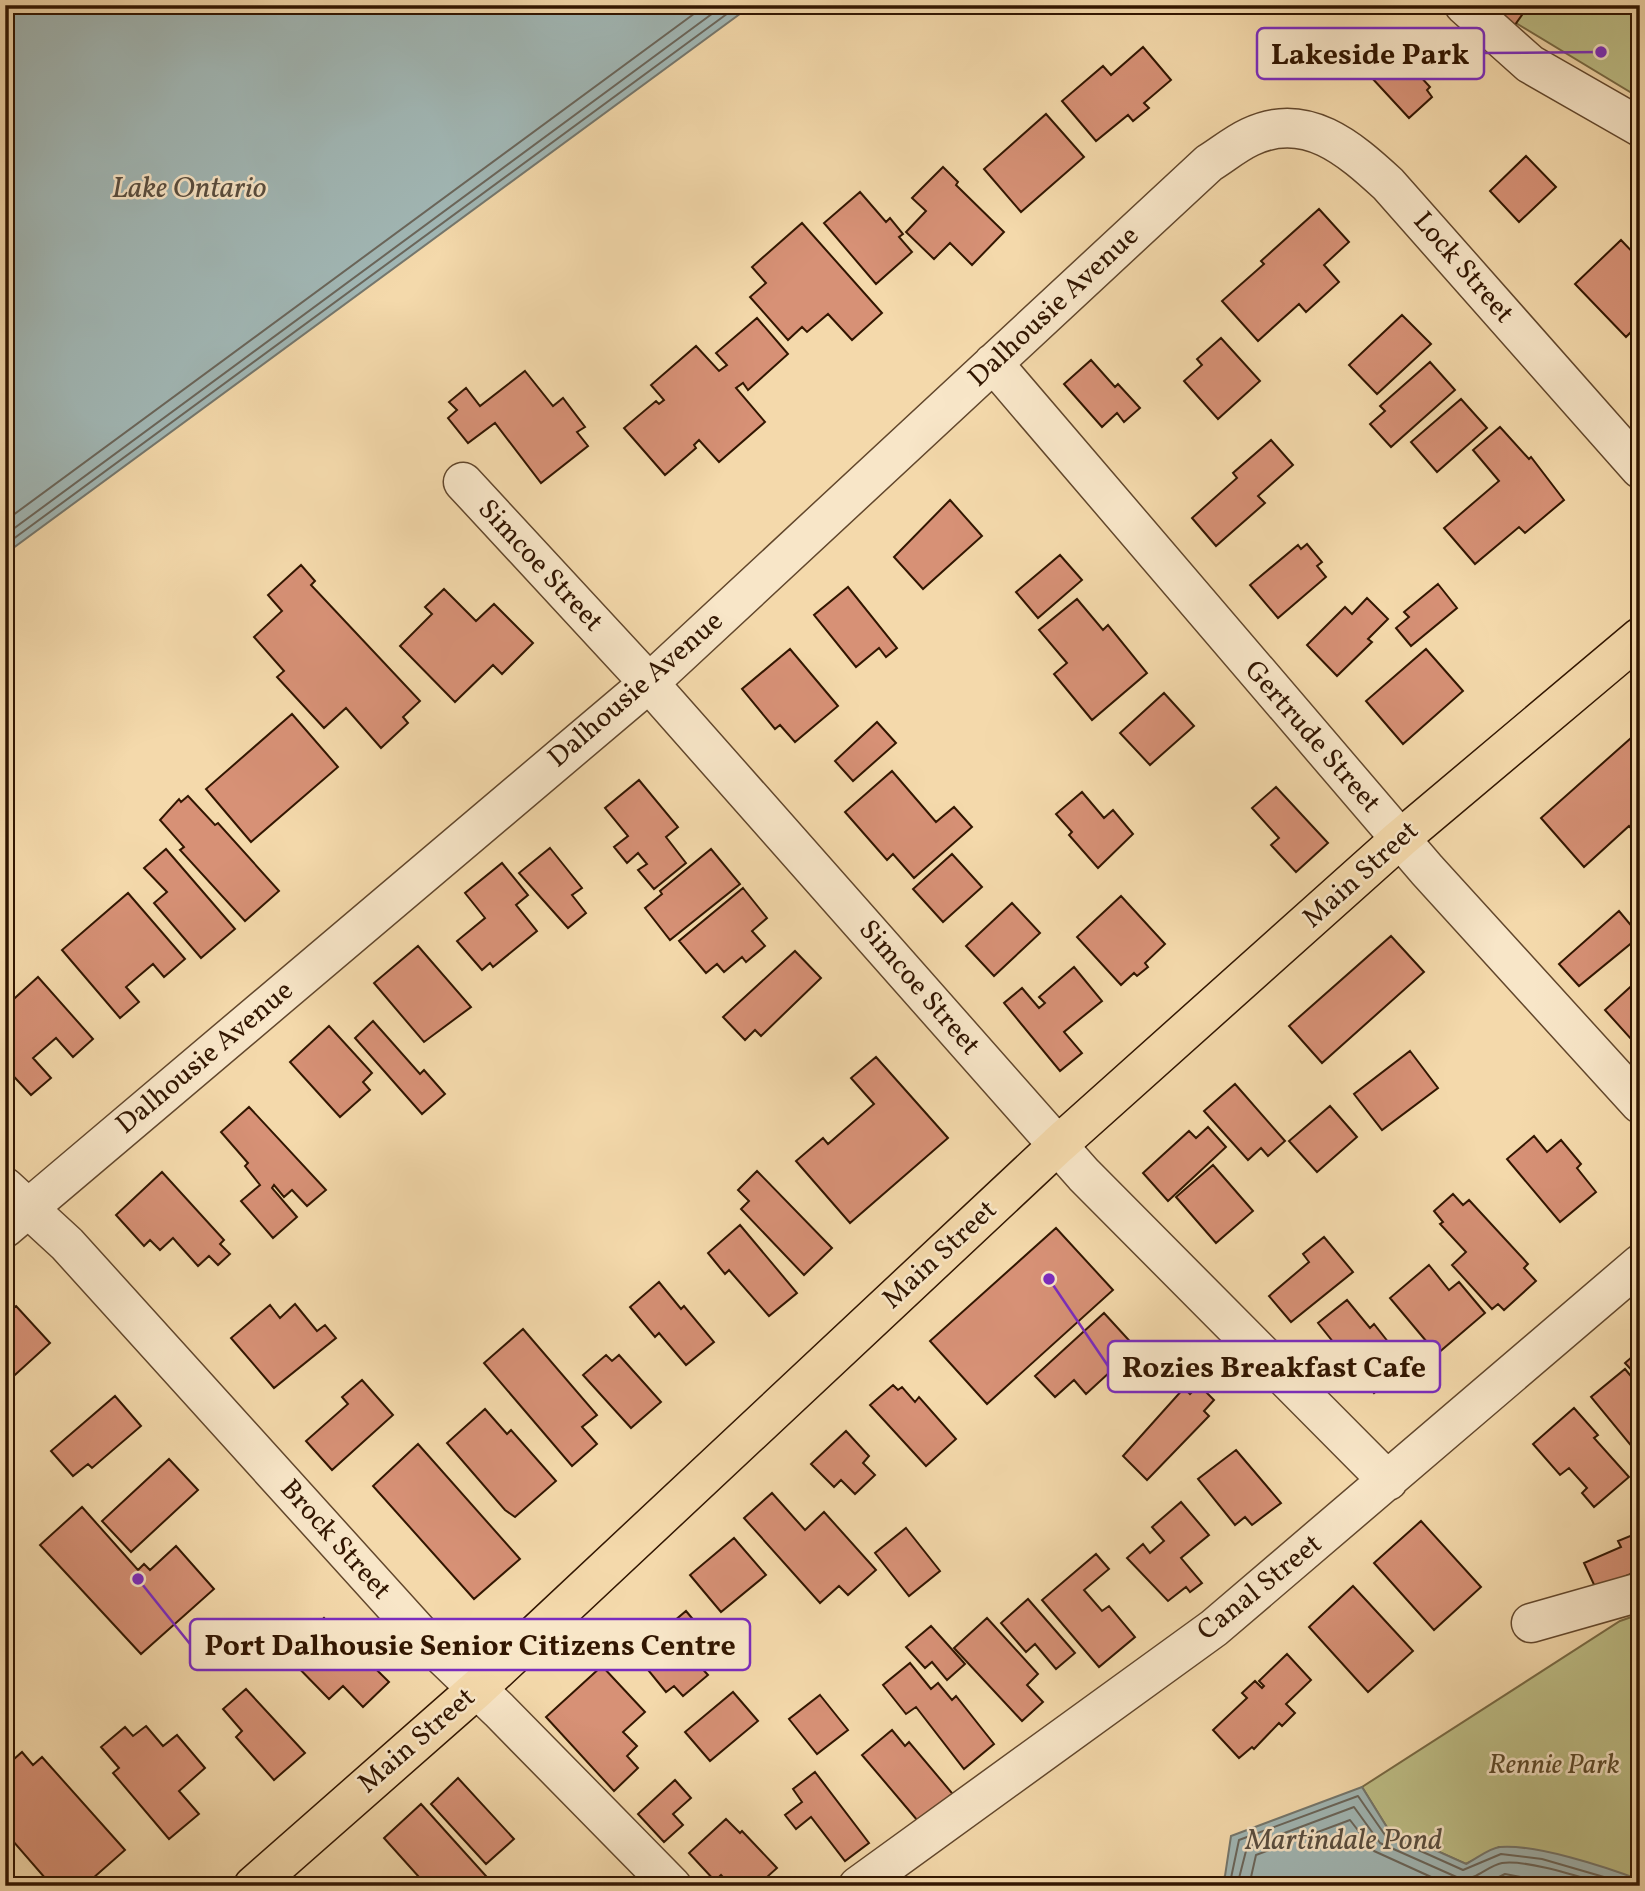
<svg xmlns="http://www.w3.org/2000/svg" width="1645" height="1891" font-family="Vollkorn,serif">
<rect width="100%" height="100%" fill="#f4d9ab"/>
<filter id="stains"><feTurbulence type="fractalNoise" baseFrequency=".00286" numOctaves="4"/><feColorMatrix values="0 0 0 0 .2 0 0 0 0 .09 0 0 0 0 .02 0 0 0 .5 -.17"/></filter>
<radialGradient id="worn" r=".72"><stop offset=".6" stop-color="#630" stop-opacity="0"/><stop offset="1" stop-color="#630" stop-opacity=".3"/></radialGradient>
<!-- green -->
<path fill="#bebf87" stroke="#786a44" stroke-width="2" d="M1486,5H1640V98Z
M1640,1614V1880L1543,1852L1499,1847L1466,1864L1388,1829L1362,1787L1620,1621Z"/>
<!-- water -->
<path fill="#a1b7b5" stroke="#75776d" stroke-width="2" d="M5,5H752L5,554Z
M1362,1787L1388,1829L1466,1864C1476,1859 1489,1848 1500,1847C1536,1844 1606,1867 1640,1880V1886H1208L1225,1876L1231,1836Z"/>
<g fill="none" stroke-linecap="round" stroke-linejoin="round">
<!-- shore -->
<path stroke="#6a665b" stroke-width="2" d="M5,521L706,5
M5,535L724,5
M5,545L739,5
M1222,1886L1231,1878L1239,1840L1358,1796L1385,1835L1463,1870L1501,1854L1542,1859L1635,1886
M1237,1886L1247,1847L1354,1807L1380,1843L1461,1879C1477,1880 1487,1866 1502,1863C1527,1859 1586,1879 1611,1886
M1249,1886L1256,1855L1350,1820L1374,1851L1451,1886
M1481,1886L1505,1874L1569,1886"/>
</g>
<!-- building -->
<path fill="#d79176" stroke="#321601" stroke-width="2" d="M1480,5H1529L1512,29Z
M1386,39L1430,87L1427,90L1432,97L1409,118L1359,64Z
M1143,47L1171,80L1144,103L1149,108L1133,121L1128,115L1096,141L1062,101L1103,66L1111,75Z
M1046,114L1084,157L1021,212L984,169Z
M1526,156L1556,187L1519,222L1490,191Z
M943,167L958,182L956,185L1004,232L972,265L950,243L934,259L906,232L926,211L912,198Z
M860,192L886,222L890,218L903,234L899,237L912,252L876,284L824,223Z
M1319,209L1349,242L1324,265L1339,282L1306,312L1299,304L1258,341L1222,301L1264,264L1261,261Z
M802,223L882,313L852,340L828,314L807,332L802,327L788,340L750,297L766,283L752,267Z
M1621,240L1640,260V335L1634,329L1626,337L1575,284Z
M1402,315L1431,344L1377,394L1349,365Z
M757,318L788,354L748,390L743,383L736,388L765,422L719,462L699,440L694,445L696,448L665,475L624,428L656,401L659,404L664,400L651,385L696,346L719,371L727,365L716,353Z
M1221,338L1260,381L1218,419L1184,381L1202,365L1197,359Z
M1091,360L1115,387L1118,384L1140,408L1124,422L1117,413L1102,427L1064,384Z
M1430,362L1455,390L1391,447L1370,424L1385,411L1380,406Z
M525,371L553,406L563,398L585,427L577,432L588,446L541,483L495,423L468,443L448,418L457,410L449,402L466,388L480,406Z
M1461,399L1487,428L1437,472L1411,442Z
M1500,427L1529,459L1531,457L1564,500L1525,533L1519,527L1475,564L1444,528L1499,481L1473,450Z
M1271,440L1293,465L1258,496L1265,503L1216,546L1192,518L1237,478L1233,473Z
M950,500L982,536L923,589L894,557Z
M1307,544L1322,562L1317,566L1326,577L1278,618L1250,585L1298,545L1301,549Z
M1060,555L1082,580L1038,618L1016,592Z
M301,565L315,581L311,585L420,701L403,717L408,723L381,748L346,708L324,728L277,677L284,671L254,637L282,611L268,595Z
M1438,584L1457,608L1411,646L1396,628L1409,617L1404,612Z
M848,587L897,648L886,657L879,648L856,667L814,615Z
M444,589L476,621L494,604L533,643L502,674L493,665L455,702L400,646L432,614L425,607Z
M1367,598L1388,619L1368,639L1372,642L1337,676L1307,645L1345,607L1352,614Z
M1077,599L1103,630L1108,625L1147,673L1092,720L1054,674L1067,663L1039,630Z
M790,649L838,706L795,742L780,725L775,729L742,689Z
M1426,649L1463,691L1403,744L1366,701Z
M1164,693L1194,726L1150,765L1120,733Z
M292,714L338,767L251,842L206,789Z
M877,722L896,743L853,781L835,761Z
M1640,730V838L1629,826L1584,867L1541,818Z
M892,771L936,822L954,807L972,827L914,878L893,854L887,860L845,812Z
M639,780L678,827L666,837L686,863L654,889L638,870L647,864L638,853L627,863L614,847L628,836L605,808Z
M1276,787L1328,843L1296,872L1271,845L1279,838L1252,808Z
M1082,792L1104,818L1113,810L1133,834L1098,868L1069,835L1072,832L1056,814Z
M188,796L215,825L218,823L279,891L245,921L180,850L184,847L160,820L179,799L181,802Z
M550,848L582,888L572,895L586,913L568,928L519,873Z
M166,849L235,929L201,958L154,903L167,892L144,868Z
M711,849L740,884L670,940L645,908L662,894L660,891Z
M952,854L982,887L943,922L913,889Z
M502,863L528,895L516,905L537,931L493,967L490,963L482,970L457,941L485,918L465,893Z
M743,888L767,918L752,931L765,946L746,962L742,957L724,972L717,964L706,973L679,941Z
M128,893L185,959L164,977L153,964L126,987L139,1002L120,1018L62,950Z
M1121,896L1165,944L1145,963L1148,967L1137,976L1134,973L1121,985L1077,937Z
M1012,903L1040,933L994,976L966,946Z
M1619,911L1640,936L1579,986L1559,964Z
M1391,936L1424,972L1322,1063L1289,1026Z
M418,946L471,1007L424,1042L374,983Z
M795,951L821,978L761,1036L755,1030L745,1040L723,1017Z
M1074,967L1102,1001L1064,1032L1082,1053L1060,1071L1004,1003L1022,988L1039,1008L1045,1003L1039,997Z
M38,977L93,1039L73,1057L56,1038L33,1058L51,1078L31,1095L5,1067V1007Z
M1638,980L1640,982V1049L1605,1010Z
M373,1021L420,1074L424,1070L445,1094L422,1114L355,1038Z
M329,1026L372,1073L363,1082L370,1090L340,1117L290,1062Z
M1410,1051L1438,1088L1382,1130L1354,1094Z
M876,1057L948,1138L850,1223L796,1161L823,1138L828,1144L874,1104L851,1078Z
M1235,1084L1285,1141L1268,1156L1261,1148L1248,1160L1204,1111Z
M1330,1106L1357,1137L1317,1172L1289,1141Z
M249,1107L326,1190L307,1206L292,1190L284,1197L274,1185L272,1188L297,1217L273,1238L241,1201L260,1185L245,1166L248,1163L221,1132Z
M1208,1127L1226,1147L1168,1201L1143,1173L1189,1131L1196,1138Z
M1534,1136L1547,1152L1561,1140L1581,1164L1577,1168L1596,1192L1560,1222L1507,1159Z
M1213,1165L1253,1211L1216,1243L1176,1197Z
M757,1171L832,1248L804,1275L741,1209L749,1201L738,1190Z
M162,1172L224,1240L220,1244L230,1254L218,1265L209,1256L198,1266L173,1238L160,1250L150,1240L144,1246L116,1215Z
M1453,1194L1463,1205L1469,1200L1528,1264L1524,1268L1536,1281L1504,1310L1498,1304L1492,1309L1452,1265L1466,1252L1440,1224L1443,1222L1434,1211Z
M740,1225L797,1293L769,1316L729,1270L725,1274L708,1253Z
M1056,1228L1113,1290L987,1404L930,1341Z
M1324,1237L1353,1272L1291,1322L1269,1296L1309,1262L1303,1254Z
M1429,1265L1449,1290L1459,1282L1485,1313L1437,1354L1390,1298Z
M659,1282L681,1309L684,1306L714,1342L686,1365L659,1333L655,1337L630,1307Z
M1347,1300L1370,1328L1374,1324L1407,1366L1374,1393L1318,1323Z
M295,1304L317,1331L325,1325L336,1338L274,1388L231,1338L270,1305L280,1318Z
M16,1306L50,1343L5,1384V1315Z
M1104,1313L1136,1348L1086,1394L1074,1380L1055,1397L1035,1376Z
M523,1329L597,1415L582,1427L597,1444L572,1466L484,1363Z
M1640,1350V1379L1625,1363Z
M606,1355L612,1361L619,1355L661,1402L631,1428L583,1375Z
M1625,1369L1640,1387V1443L1633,1448L1591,1397Z
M362,1380L393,1415L332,1470L306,1441L348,1404L342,1397Z
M893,1385L898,1390L902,1387L915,1402L919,1397L956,1439L926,1466L870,1405Z
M1199,1385L1214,1400L1204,1411L1209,1416L1147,1480L1123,1456L1184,1388L1190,1394Z
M115,1396L141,1426L92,1468L88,1464L73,1476L51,1451Z
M1574,1408L1598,1435L1594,1438L1629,1477L1594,1507L1582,1493L1587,1488L1569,1468L1560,1475L1533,1444Z
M485,1409L507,1434L511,1430L556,1481L515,1517L505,1510L447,1443Z
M846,1431L869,1456L863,1463L875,1475L855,1494L841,1480L834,1487L811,1464Z
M418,1444L520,1559L474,1599L373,1486Z
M1236,1450L1281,1503L1252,1525L1245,1517L1235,1525L1198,1479Z
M169,1459L198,1490L131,1552L102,1521Z
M772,1493L805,1530L824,1512L876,1570L848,1595L839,1586L820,1603L744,1518Z
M1181,1502L1209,1535L1181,1558L1202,1583L1190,1592L1186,1587L1168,1601L1127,1558L1143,1544L1150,1553L1164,1541L1152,1527Z
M82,1507L138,1570L144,1564L150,1570L176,1546L214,1589L141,1654L40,1545Z
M1421,1521L1481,1587L1434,1630L1374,1563Z
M906,1528L940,1571L909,1596L875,1553Z
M1640,1532V1570L1596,1589L1584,1563L1621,1547L1618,1541Z
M734,1538L766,1575L721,1612L690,1575Z
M1096,1554L1109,1569L1084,1590L1102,1611L1109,1606L1135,1637L1099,1667L1042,1600Z
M1353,1586L1413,1651L1368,1692L1309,1627Z
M1028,1599L1075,1653L1056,1669L1035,1644L1026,1652L1001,1623Z
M686,1611L717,1648L698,1664L708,1675L683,1696L674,1686L666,1692L635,1654Z
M324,1618L389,1682L363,1707L343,1686L329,1699L286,1655Z
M987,1618L1038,1674L1027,1685L1043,1702L1022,1721L954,1648Z
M931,1626L965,1664L947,1680L932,1662L925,1668L906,1647Z
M1287,1654L1311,1680L1286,1704L1295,1713L1282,1726L1279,1723L1254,1749L1252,1747L1239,1758L1213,1730L1247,1698L1242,1693L1255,1681L1262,1688L1264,1686L1259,1681Z
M910,1663L931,1689L938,1683L952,1700L956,1696L994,1744L964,1769L916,1707L906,1714L883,1685Z
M602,1666L645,1712L623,1732L637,1746L627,1756L638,1768L614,1791L546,1717Z
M246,1689L305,1753L274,1780L236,1737L242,1731L223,1709Z
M733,1692L758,1721L710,1761L685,1732Z
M820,1695L848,1730L817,1754L789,1719Z
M146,1726L163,1746L177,1735L205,1768L179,1791L199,1814L169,1839L113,1773L119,1768L101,1747L125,1727L133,1736Z
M892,1730L905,1746L909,1742L957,1799L923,1827L862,1755Z
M22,1752L33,1765L42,1757L125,1850L84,1886H52L5,1832V1791L11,1785L5,1778V1767Z
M815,1772L869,1843L845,1861L811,1817L796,1829L785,1815L802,1802L793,1789Z
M458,1778L514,1839L486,1864L431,1804Z
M675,1780L691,1798L673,1814L683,1825L664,1842L638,1814Z
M421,1804L495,1886H427L384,1838Z
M726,1819L740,1833L742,1831L777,1868L757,1886H731L721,1875L715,1881L689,1853Z"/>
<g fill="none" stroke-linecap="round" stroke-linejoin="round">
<!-- minor casing -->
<g stroke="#62472c" stroke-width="41">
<path id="minor" d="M1464,5L1530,64L1640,127
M993,363L1427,870L1640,1104
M463,482L649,683L1084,1175L1388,1481
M5,1187L67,1244L420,1634L499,1710L672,1886
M5,1228L649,683L1209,163C1222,155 1235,144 1250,137C1306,110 1350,149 1388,184L1640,469
M1531,1623L1640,1592
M858,1886L1214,1628L1640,1264"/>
</g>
<!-- major casing -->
<g stroke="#321601" stroke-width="41">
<path id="major" d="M253,1886L478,1688L1058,1145L1400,839L1640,637"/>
</g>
<!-- minor -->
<use href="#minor" stroke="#f8e6c8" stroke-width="38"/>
<!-- major -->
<use href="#major" stroke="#f4d9ab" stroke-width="38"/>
</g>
<g text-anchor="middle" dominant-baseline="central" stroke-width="5" stroke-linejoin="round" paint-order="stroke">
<!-- street labels -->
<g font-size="28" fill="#321601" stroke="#f8e6c8">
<text transform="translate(1463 268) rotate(49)">Lock Street</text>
<text transform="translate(1054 307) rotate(-43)">Dalhousie Avenue</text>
<text transform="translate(540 566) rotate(47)">Simcoe Street</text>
<text transform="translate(636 690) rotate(-41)">Dalhousie Avenue</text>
<text transform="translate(1312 737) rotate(49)">Gertrude Street</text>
<text transform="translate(1361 875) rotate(-42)">Main Street</text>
<text transform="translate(919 988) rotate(49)">Simcoe Street</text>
<text transform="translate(205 1058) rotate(-40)">Dalhousie Avenue</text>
<text transform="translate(940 1255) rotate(-43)">Main Street</text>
<text transform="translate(335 1540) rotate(48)">Brock Street</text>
<text transform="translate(1260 1588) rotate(-39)">Canal Street</text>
<text transform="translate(417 1741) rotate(-41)">Main Street</text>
</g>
<!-- park labels -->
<g font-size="28" font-style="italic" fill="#5c4929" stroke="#f8e6c8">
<text x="1554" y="1765">Rennie Park</text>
</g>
<!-- water labels -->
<g font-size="30" font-style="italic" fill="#594e40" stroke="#f8e6c8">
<text x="189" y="189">Lake Ontario</text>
<text x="1344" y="1841">Martindale Pond</text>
</g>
</g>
<!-- callouts -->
<path fill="none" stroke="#7b2cbf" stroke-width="2.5" d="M1601 52L1484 53M1049 1279L1108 1366M138 1579L190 1644"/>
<g fill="#7b2cbf" stroke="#f8e6c8" stroke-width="2.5">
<circle cx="1601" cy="52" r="7"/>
<circle cx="1049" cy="1279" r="7"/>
<circle cx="138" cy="1579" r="7"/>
</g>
<g fill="#f8e6c8" stroke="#7b2cbf" stroke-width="2.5">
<rect x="1257" y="28" width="227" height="51" rx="7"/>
<rect x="1108" y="1341" width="332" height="51" rx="7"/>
<rect x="190" y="1619" width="560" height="51" rx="7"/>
</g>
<g font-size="30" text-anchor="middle" font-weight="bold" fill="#321601">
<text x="1370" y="64">Lakeside Park</text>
<text x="1274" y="1377">Rozies Breakfast Cafe</text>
<text x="470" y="1655">Port Dalhousie Senior Citizens Centre</text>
</g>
<!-- margin -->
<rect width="1645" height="1891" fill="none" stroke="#f4d9ab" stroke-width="28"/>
<rect x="7" y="7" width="1631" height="1877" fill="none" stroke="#321601" stroke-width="3.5"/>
<rect x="14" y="14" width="1617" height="1863" fill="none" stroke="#321601" stroke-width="2"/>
<rect width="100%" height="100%" filter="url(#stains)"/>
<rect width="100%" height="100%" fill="url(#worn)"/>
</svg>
